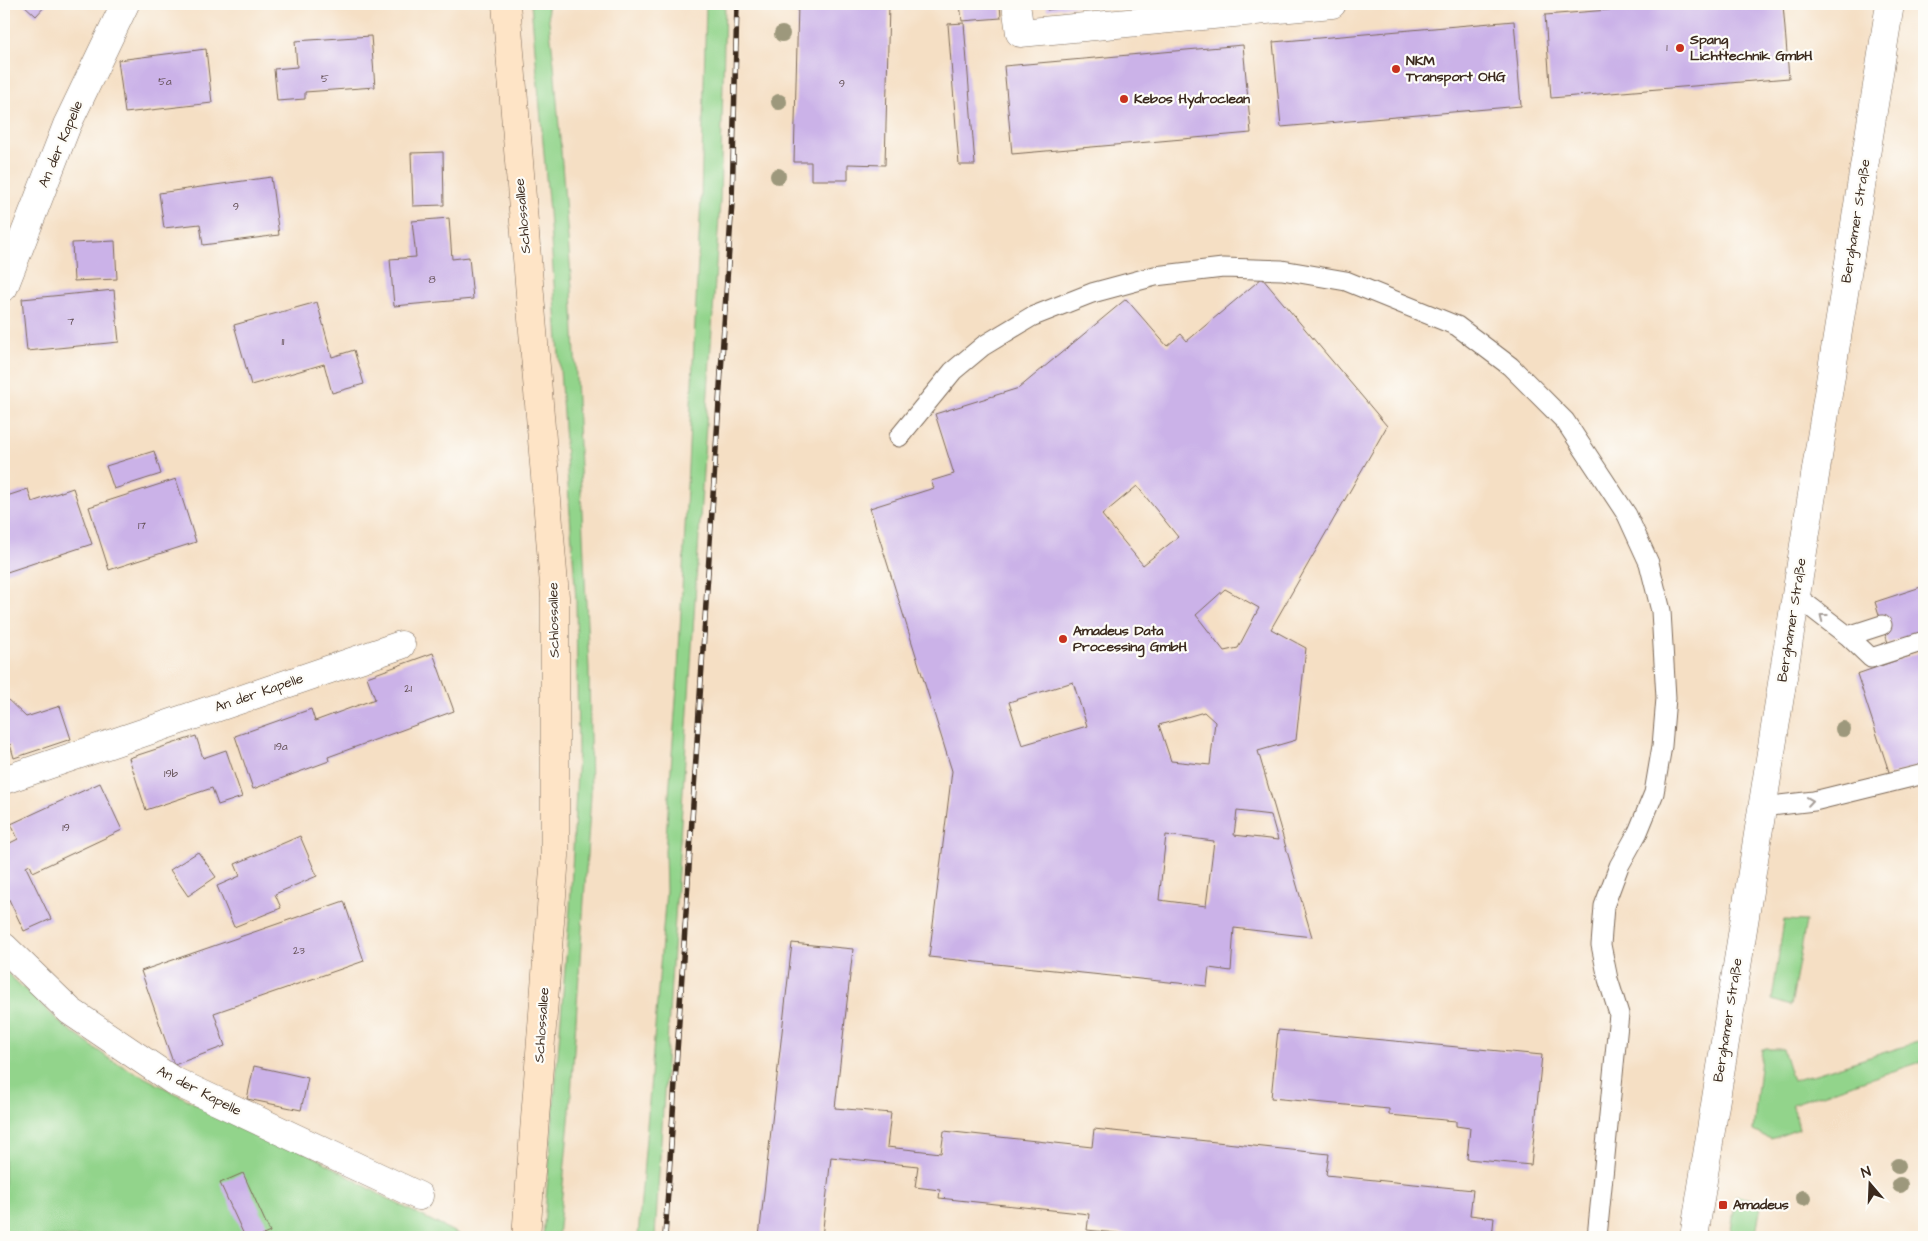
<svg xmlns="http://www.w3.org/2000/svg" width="1928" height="1241" font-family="'Architects Daughter',sans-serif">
<rect width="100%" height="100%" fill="#fdfcf7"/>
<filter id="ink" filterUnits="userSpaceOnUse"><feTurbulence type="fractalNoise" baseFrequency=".02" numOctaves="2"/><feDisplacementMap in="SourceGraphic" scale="10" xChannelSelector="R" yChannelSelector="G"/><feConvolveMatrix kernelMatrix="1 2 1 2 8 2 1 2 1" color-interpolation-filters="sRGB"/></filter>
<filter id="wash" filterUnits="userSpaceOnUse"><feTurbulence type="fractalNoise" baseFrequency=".0096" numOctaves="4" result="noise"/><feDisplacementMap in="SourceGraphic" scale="20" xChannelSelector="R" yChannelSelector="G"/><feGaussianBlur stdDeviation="1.12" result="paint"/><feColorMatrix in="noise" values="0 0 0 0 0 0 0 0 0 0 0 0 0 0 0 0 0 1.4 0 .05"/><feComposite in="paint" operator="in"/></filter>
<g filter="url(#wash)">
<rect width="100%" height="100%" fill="#f5dfc4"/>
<!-- green -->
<path fill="#92d48b" stroke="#667f54" d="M531,4H547L554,64L572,288L589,669L591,795L570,1110L558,1237H543L570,908L578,752L576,600L549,212Z
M706,4H725L720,201L655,1237H638L666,891L665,851L678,672L701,198Z
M1784,920L1806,921L1791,1006L1772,1000Z
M4,970L64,1026L111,1060L200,1106L310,1154L384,1197L464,1237H4Z
M1924,1040V1061L1792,1104L1799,1129L1771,1139L1753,1131L1762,1049H1783L1793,1081Z
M1736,1196L1762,1201L1755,1237H1730Z"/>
<g id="blocks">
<!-- building -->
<path fill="#cbb2e8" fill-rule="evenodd" d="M23,4H47L36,16Z
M798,4H889L885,165L848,164V180H811V162H794Z
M960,4H1000L1001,18L962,21Z
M1046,4H1078V5L1047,10Z
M1684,4H1783L1789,78L1551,98L1545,15Z
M1514,21L1521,106L1281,127L1273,42Z
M964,23L975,165H959L948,24Z
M371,36L375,87L305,92V99L277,101L274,69L297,67L295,41Z
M1243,45L1251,133L1012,154L1004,66Z
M206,49L212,103L125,113L118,60Z
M443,152L444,205L413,206L411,153Z
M271,177L279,235L203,245L200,224L164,228L159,193Z
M449,218L452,259L469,257L473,299L394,306L390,259L416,257L412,221Z
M115,241L117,279L74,281L72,243Z
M1262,278L1387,426L1271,629L1306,648L1296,740L1258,751L1312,937L1234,928L1231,971L1209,968L1207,986L929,957L952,771L870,508L934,488L931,481L954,474L935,414L1019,388L1126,299L1167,346L1181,334L1187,341ZM1137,486L1178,537L1143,565L1102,515ZM1225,589L1259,608L1238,648L1224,651L1196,615ZM1073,682L1087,726L1022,745L1009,702ZM1204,712L1215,722L1210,765L1171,761L1159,725ZM1237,811L1271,815L1278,840L1234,835ZM1166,835L1214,841L1206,906L1159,900Z
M114,290L119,342L27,351L22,299Z
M317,302L332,357L354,350L364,384L332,393L324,364L251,385L234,325Z
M154,451L161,474L114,489L106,466Z
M176,479L196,542L109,570L89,507Z
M73,488L92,544L4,573V497L28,489L32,502Z
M1924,586V632L1888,643L1875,602Z
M1924,651V764L1890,775L1857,674Z
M433,653L454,711L328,757L329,761L253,789L235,736L311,709L315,721L375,699L367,677Z
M4,696L26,717L60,706L71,739L14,758L10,744L4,751Z
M196,736L203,758L226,750L242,797L218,805L212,788L146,810L129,758Z
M100,783L122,830L33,872L30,865L26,867L51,919L24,931L4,889V846L18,839L11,824Z
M300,836L317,876L275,894L281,908L234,927L217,886L240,876L235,864Z
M198,852L216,877L188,896L170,870Z
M344,901L364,961L214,1013L225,1046L174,1065L141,971Z
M792,943L853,949L835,1108L891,1113L887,1147L941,1153L944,1131L1092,1147L1094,1129L1329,1154L1326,1175L1473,1190L1470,1215L1494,1218L1492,1237H1153L1087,1230L1089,1214L939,1198L940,1190L915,1187L918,1166L831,1157L822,1237H759Z
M1278,1030L1542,1055L1531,1165L1467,1159L1470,1128L1456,1126V1121L1389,1115V1109L1271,1098Z
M254,1066L308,1078L301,1110L247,1099Z
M243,1173L270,1232L259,1237H245L220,1183Z"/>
</g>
</g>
<g filter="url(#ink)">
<use href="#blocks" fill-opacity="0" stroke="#7c6958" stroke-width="1"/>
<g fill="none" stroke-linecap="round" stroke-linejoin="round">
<!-- service casing -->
<g stroke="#7c6958" stroke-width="21">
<path id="service" d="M899,437L953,371L983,346L1031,317L1092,293L1155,276L1223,268L1282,270L1346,281L1457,326L1510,366L1565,421L1627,515L1649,563L1661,611L1666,698L1662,746L1654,793L1638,832L1619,866L1604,906L1601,945L1608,979L1619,1014L1597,1237
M1795,595L1848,636L1871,658L1924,641
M1848,636L1882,625
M1762,807L1814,801L1924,774"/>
</g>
<!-- minor casing -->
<g stroke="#7c6958" stroke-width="29">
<path id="minor" d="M1016,4L1020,33L1332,4
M4,287L67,125L125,4
M4,780L401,645
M4,947L70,1011L172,1080L419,1196
M1694,1237L1890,4"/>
</g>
<!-- secondary casing -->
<g stroke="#7c6958" stroke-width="29">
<path id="secondary" d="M506,4L555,597V856L526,1237"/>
</g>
<!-- service -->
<use href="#service" stroke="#fff" stroke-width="19"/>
<!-- minor -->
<use href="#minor" stroke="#fff" stroke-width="28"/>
<!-- secondary -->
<use href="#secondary" stroke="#fee4c6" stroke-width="28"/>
<!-- rail casing -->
<g stroke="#3b2a1e" stroke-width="5.5">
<path id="rail" d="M665,1237L732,202L737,4"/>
</g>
<!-- rail -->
<use href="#rail" stroke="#fdfcf7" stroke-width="4" stroke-dasharray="11" stroke-linecap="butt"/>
</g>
<!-- trees -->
<g fill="#9d987b">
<circle cx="782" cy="34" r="8"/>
<circle cx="779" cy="102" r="8"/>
<circle cx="778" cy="176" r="8"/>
<circle cx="1843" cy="729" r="8"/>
<circle cx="1898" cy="1166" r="8"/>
<circle cx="1900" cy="1185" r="8"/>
<circle cx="1803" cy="1198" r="8"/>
</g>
<!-- one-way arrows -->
<defs><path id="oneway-chevron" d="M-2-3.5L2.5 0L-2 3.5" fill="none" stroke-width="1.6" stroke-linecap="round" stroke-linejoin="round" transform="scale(1.25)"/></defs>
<g stroke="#a79f9a">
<use href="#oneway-chevron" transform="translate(1823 617) rotate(-142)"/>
<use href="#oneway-chevron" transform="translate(1810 801) rotate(-8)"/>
</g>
</g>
<!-- markers -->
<g fill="#c8321e" stroke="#fdfcf7" stroke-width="2">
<circle cx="1680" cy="48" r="5"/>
<circle cx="1396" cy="69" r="5"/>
<circle cx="1124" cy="99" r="5"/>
<circle cx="1063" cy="639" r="5"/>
<rect x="1718" y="1200" width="10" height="10" rx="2.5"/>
</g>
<g text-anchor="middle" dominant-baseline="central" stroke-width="4.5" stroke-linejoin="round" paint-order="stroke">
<!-- number labels -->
<g font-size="11" fill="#5f4c50">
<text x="1667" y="47">1</text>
<text x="325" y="78">5</text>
<text x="165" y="81">5a</text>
<text x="842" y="83">9</text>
<text x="236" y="206">9</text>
<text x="432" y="279">8</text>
<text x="71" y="321">7</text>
<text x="283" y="341">11</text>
<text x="142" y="525">17</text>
<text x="408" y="688">21</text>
<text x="281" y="746">19a</text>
<text x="171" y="773">19b</text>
<text x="66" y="827">19</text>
<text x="299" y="950">23</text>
</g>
<!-- poi labels -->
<g font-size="14" font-weight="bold" fill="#3b2a1e" stroke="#fdfcf7" text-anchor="start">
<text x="1690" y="40">Spang<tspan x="1690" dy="16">Lichttechnik GmbH</tspan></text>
<text x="1406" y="61">NKM<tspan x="1406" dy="16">Transport OHG</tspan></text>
<text x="1134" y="99">Kebos Hydroclean</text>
<text x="1073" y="631">Amadeus Data<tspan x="1073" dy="16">Processing GmbH</tspan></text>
<text x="1733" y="1205">Amadeus</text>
</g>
<!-- street labels -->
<g font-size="14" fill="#3b2a1e" stroke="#fdfcf7">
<text transform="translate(61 144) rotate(-67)">An der Kapelle</text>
<text transform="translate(523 216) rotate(-95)">Schlossallee</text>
<text transform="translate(1856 221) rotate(-81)">Berghamer Straße</text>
<text transform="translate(554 620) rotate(-91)">Schlossallee</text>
<text transform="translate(1792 620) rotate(-81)">Berghamer Straße</text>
<text transform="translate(259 693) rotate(-19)">An der Kapelle</text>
<text transform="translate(1728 1020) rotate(-81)">Berghamer Straße</text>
<text transform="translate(542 1025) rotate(-86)">Schlossallee</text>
<text transform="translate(199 1091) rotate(27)">An der Kapelle</text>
</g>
</g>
<!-- margin -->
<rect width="1928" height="1241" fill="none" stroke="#fdfcf7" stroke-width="20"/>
<!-- north arrow -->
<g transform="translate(1870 1184) rotate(341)" stroke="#fdfcf7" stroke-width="4" paint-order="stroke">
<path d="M0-4L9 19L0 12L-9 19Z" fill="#3b2a1e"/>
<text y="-8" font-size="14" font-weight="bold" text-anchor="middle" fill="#3b2a1e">N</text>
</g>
</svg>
